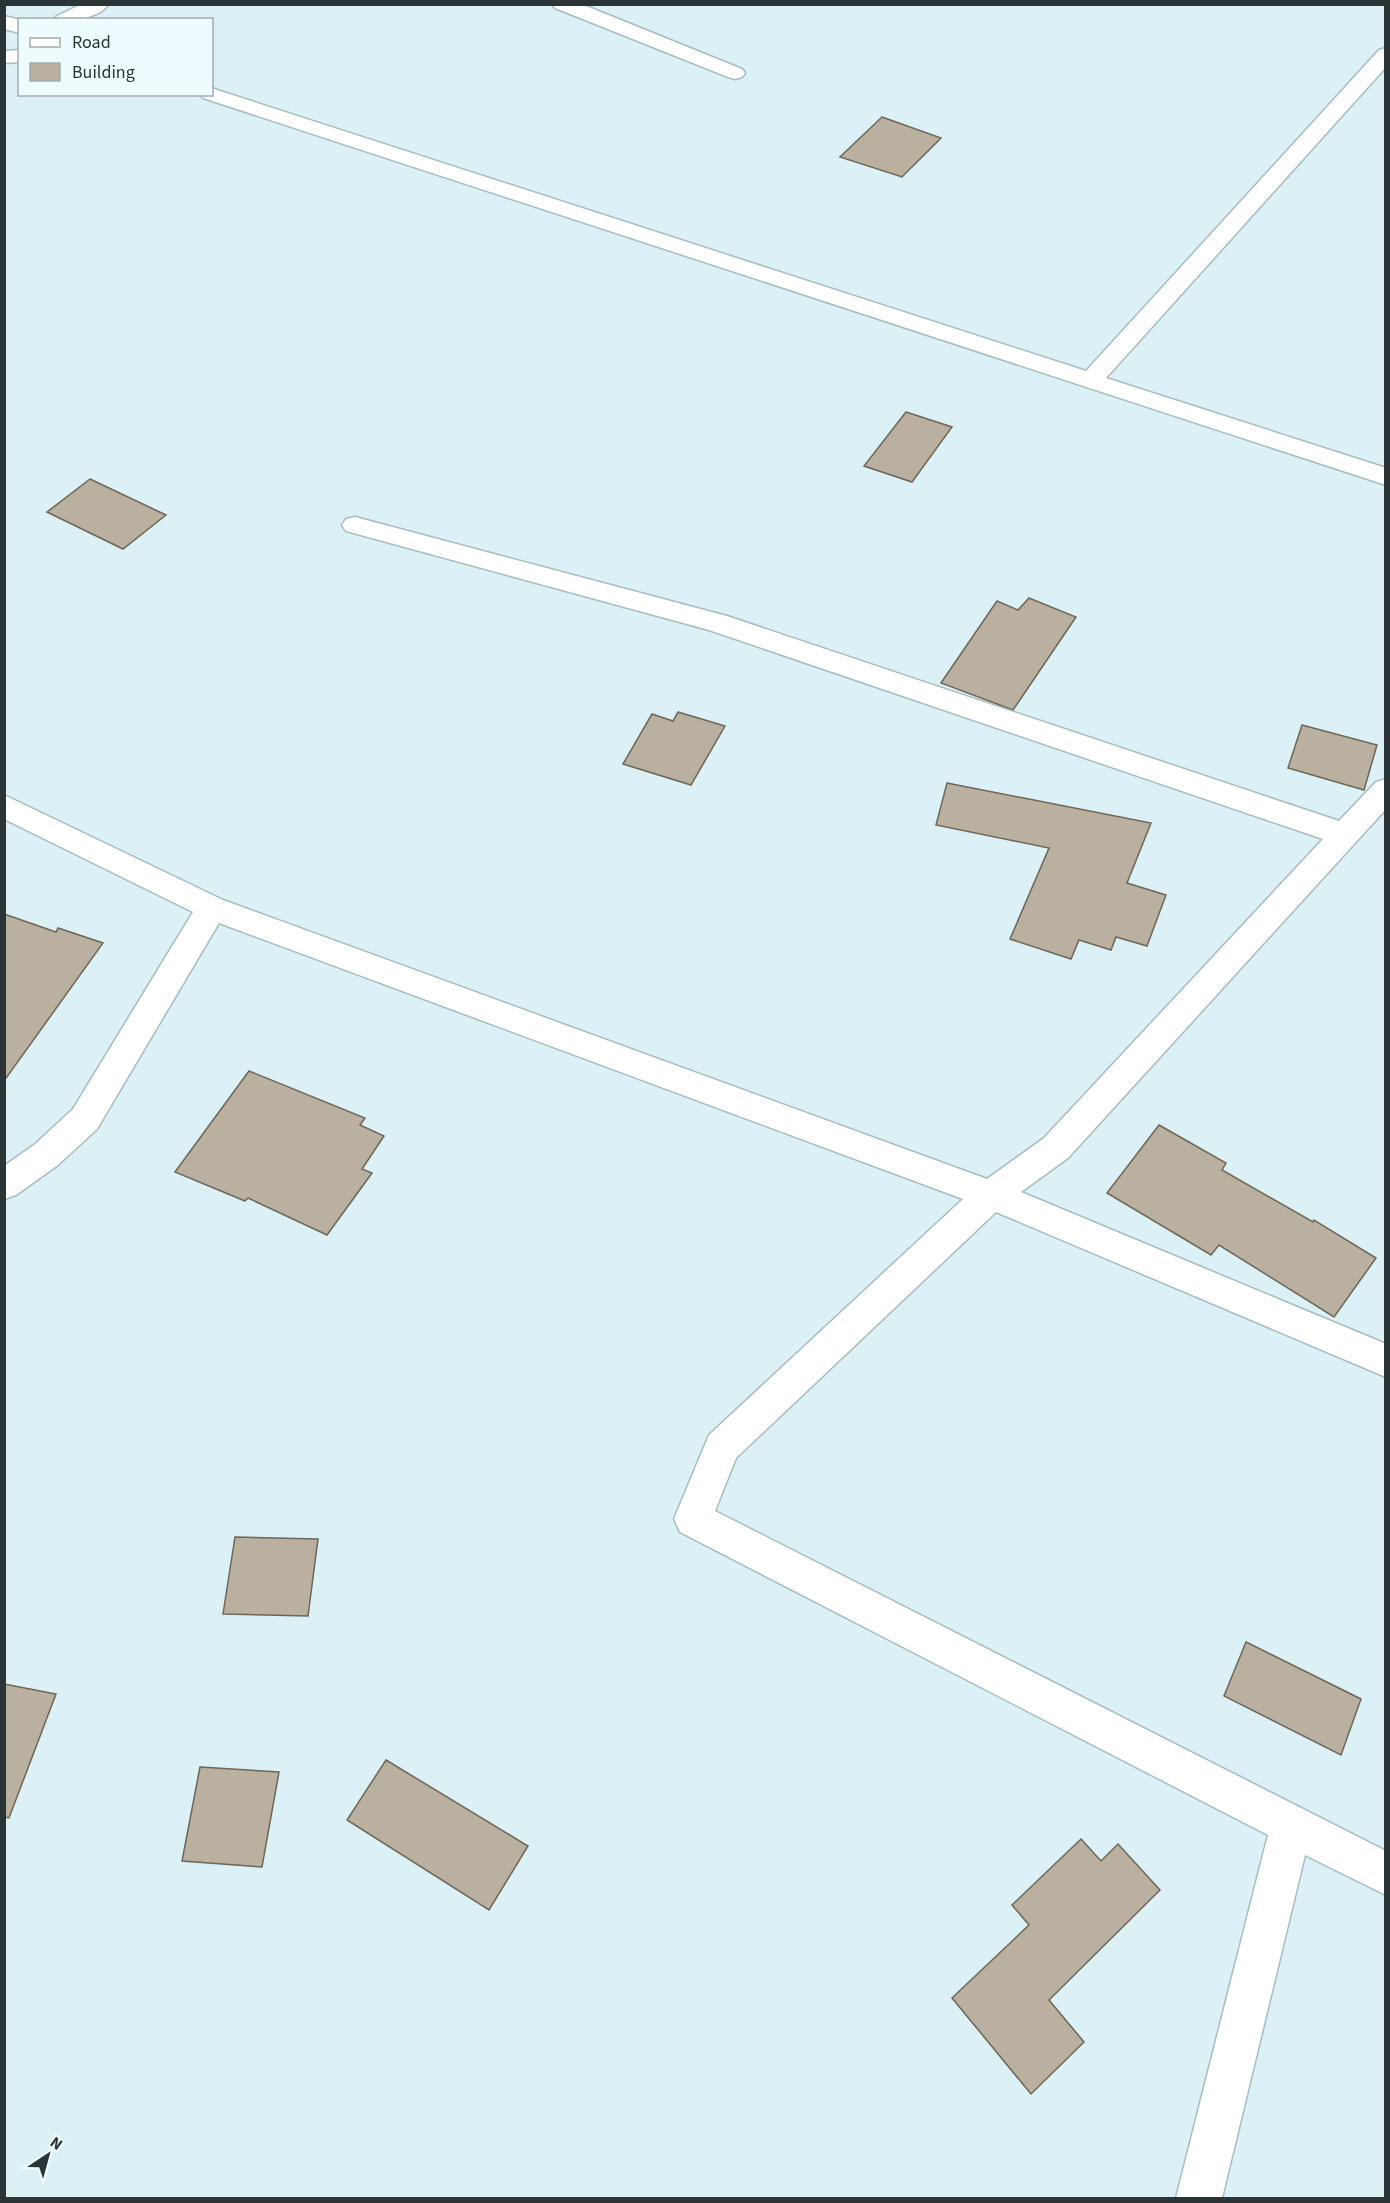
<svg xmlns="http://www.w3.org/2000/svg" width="1390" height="2203" font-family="'Source Sans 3',sans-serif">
<rect width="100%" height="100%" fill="#dbf1f5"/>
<!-- building -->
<path fill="#b9b0a0" stroke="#6e6658" stroke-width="1.5" d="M882,117L941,138L902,177L840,157Z
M906,412L952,427L912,482L864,466Z
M90,479L166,515L123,549L47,512Z
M1029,598L1076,617L1013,710L941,683L997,601L1018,610Z
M678,712L725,726L691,785L623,764L652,714L673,721Z
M1302,725L1377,745L1364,790L1288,768Z
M947,783L1151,823L1127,883L1166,895L1147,946L1116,937L1111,950L1079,940L1071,959L1010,939L1049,848L936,825Z
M4,914L56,932L58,928L103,943L4,1081Z
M249,1071L365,1118L360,1125L384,1136L362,1169L372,1173L327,1235L248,1198L245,1201L175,1172Z
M1159,1125L1226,1163L1222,1170L1313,1222L1314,1220L1376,1258L1334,1317L1219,1245L1211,1255L1107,1193Z
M235,1537L318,1539L308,1616L223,1614Z
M1246,1642L1361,1699L1341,1755L1224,1696Z
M4,1684L56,1694L9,1818L4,1817Z
M386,1760L528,1846L489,1910L347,1820Z
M200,1767L279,1772L262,1867L182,1861Z
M1081,1839L1101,1861L1118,1844L1160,1890L1049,2000L1084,2042L1031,2094L952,1998L1029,1925L1012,1905Z"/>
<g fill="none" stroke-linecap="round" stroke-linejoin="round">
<!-- street casing -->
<g stroke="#a7bcc0" stroke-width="3">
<path id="street" d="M82,4H109C97,20 72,20 54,20L57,16Z
M552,4H581L742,69L745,73L742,77L735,79L728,77L555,8Z
M4,16L20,20V33L4,29Z
M1386,48V67L1106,378L1386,468V485L203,98L200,94H212V88L217,90L1086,371L1379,50Z
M20,50V62L4,63V51Z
M355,517L727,616L1339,821L1376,782L1386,779V809L1068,1158L1021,1192L1386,1344V1377L996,1212L736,1458L715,1511L1386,1851V1895L1305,1855L1222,2198H1176L1268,1835L680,1532L674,1519L709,1435L963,1199L219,923L97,1129L58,1165L16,1195L4,1199V1166L34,1145L73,1109L193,912L4,819V795L223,900L987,1179L1044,1138L1323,839L709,630L346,531L342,525L346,519Z"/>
</g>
<!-- street -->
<use href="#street" fill="#fff" fill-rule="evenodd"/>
</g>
<!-- border -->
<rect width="1390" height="2203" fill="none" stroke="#2b3436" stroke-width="12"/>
<!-- legend -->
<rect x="18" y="18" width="195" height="78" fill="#effcff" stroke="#a1acaf" stroke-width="1.5"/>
<rect x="30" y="38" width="30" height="9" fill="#ffffff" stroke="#a1acaf" stroke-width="1.5"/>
<text x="72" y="48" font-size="18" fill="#2b3436">Road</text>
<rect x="30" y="63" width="30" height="18" fill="#b9b0a0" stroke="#a1acaf" stroke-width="1.5"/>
<text x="72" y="78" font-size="18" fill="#2b3436">Building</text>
<!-- north arrow -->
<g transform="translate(48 2155) rotate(36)" stroke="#effcff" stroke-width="4.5" paint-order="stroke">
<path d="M0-4.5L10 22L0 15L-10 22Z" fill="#2b3436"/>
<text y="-9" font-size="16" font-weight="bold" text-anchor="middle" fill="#2b3436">N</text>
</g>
</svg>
